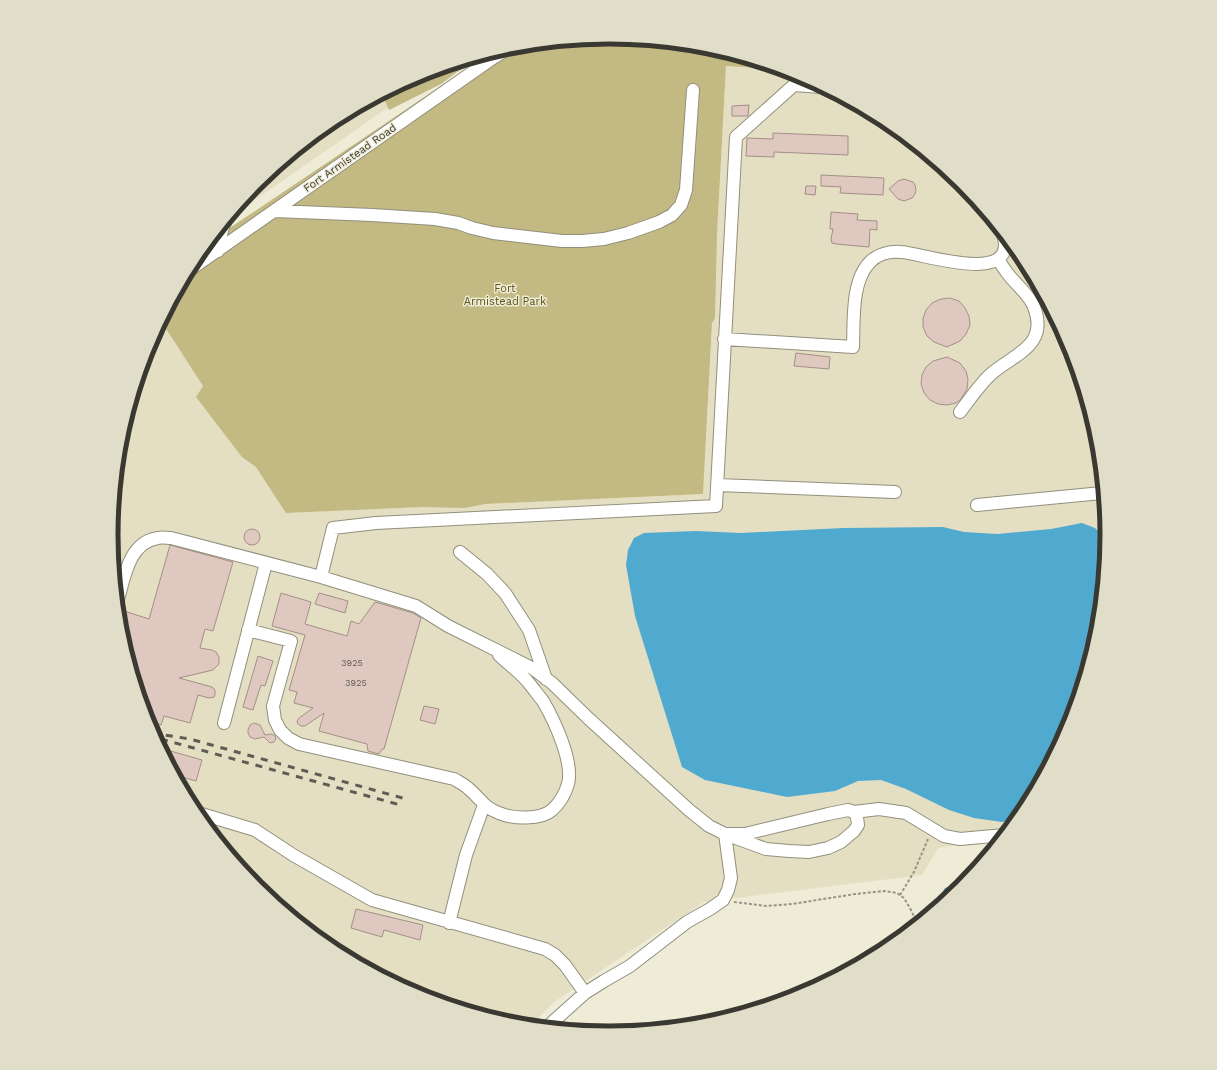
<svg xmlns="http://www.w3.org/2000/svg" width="1217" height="1070" font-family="'Work Sans',sans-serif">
<rect width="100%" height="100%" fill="#eeebd6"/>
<!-- built -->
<path fill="#e4dfc3" d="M726,66L784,70L799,75L885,121L961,183L1023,259L1069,345L1097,438L1106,535L1097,632L1069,726L1022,812L1002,837L938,848L922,875L704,902L554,1002L531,1025L511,1023L418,995L332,949L256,887L194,811L148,725L120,632L111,535L120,438L148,344L161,321L287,513L703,494Z
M383,94L390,106L232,216H229L257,183L332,121Z"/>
<!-- green -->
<path fill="#c3b983" d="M609,37L706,47L784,70L726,66L717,234L715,318L712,323L703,494L485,504L465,508L423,507L286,513L256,467L242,457L196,397L203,386L161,321L195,258L206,244L490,53L512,47Z
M487,54L457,72L441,84L389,110L382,94L418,75Z"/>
<!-- water -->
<path fill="#50aad0" d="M1082,523L1095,528L1106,540L1097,632L1069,726L1022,812L1016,820L1002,822L974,818L949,810L906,789L881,780L858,781L835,791L787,797L705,780L682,767L635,616L626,565L628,550L634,538L644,533L696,531L741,533L843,528L943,527L964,532L998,534L1051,529Z
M966,881L960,887L936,907V903L945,888Z"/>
<!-- building -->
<path fill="#dec8bf" stroke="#a48f87" d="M749,105L748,116H732V106Z
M773,133L848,136V155L774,152V157L746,156L747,138L773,139Z
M821,175L884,178L883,195L840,193L841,187L821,186Z
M904,179L913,182L915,185L916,190L915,194L912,198L904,201L898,199L889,189L898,181Z
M806,186H816L815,195L805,194Z
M831,212L858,214L857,220L877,221V230L870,229L869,247L836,244L832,243L831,239L833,229H830Z
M950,298L959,301L965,308L969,316L970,325L966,334L960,341L947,347L934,342L927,336L923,327V318L926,310L932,303L941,299Z
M796,353L830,357L829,369L794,366Z
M947,357L960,363L966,371L968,379L967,389L961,399L956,403L947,405L938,404L930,400L924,393L921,384L922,375L926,367L933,361Z
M244 537a8 8 0 1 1 16 0a8 8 0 1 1-16 0Z
M170,545L233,562L213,631L205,629L200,648L212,650L216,652L219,657V664L213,670L179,678L212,687L215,690V695L214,697L209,698L198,695L190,723L164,716L161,725L150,722L152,714L144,711L120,632L119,626L124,611L149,619Z
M281,593L311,602L305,624L347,636L351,621L359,624L375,602L413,613L421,618L384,749H382L379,754L368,751L367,744L319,731L324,713L305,726H301L298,724L297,721L299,718L313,708L294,703L297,692L289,690L305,635L272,626Z
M319,593L348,601L345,613L315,604Z
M258,656L273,661L265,686L261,685L253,710L243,707Z
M424,706L439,709L435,724L420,720Z
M254,723L260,725L265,735L271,734L275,736L276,739L274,742L270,743L264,737L255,739L250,737L248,733V730L250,725Z
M160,748L202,760L196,781L175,775Z
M356,909L423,925L420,940L384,930L382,937L351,928Z"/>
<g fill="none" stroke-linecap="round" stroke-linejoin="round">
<!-- minor casing -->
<g stroke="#928f7c" stroke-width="14">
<path id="minor" d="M275,211L372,215L435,219L458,223L472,228L493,233L562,241H582L604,239L628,233L659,222L672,215L681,205L686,190L693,90
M218,251L222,230L226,220
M188,271L490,60L512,46
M724,339L853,347C854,321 851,281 870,262C878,254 890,251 901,252C921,253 1006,283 1005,244C1005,241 1004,238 1003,235
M960,412C970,399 979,385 991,374C1014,354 1049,346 1034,307C1029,294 1016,285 1008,274C1004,269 1001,264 998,259
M717,485L895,492
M977,505L1102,493
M460,552L487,574L505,593L529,630L546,679
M117,603C124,580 128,542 158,538C162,537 167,538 171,538L321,577
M248,630L291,641L273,706L275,720L280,730L288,738L299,744L454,779C459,782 465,785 469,789C481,799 483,807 499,813C513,819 541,820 552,810C560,803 565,794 568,784C574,762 554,720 543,701C538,695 533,688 528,682C520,672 508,664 499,655
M224,723L266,563
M195,812L255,830L293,855L372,900L545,949L555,955L565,965L585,993L604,981L630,966L687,922L710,909L723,900L728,890L731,878L725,834
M854,812L879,809L906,813L944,836L960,839L1004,835
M725,834H745L828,814L848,810L854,812L857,817L858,825L854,831L841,842L828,848L809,852L789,851L766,849L725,834L709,826L689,810L588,718L552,683L532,668L448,626L416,606L321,577L333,528L376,523L716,506L736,137L794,85L821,87
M449,923L466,855L484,805
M547,1027L585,993"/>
</g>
<!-- path -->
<path stroke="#969485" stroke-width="2" stroke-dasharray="3 2" stroke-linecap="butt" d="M900,895L914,872L928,839
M734,902L766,906L792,904L855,894L884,891L897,893L904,898L911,910L917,923"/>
<!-- minor -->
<use href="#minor" stroke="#fff" stroke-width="12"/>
<!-- rail -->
<path stroke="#5f5d53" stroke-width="3" stroke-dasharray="7 7" stroke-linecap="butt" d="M152,733L190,739L406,799
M161,739L404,806"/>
</g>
<g text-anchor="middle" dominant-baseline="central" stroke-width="3" stroke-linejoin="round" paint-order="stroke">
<!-- number labels -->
<g font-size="9" fill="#635d54">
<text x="352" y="663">3925</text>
<text x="356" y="683">3925</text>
</g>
<!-- street labels -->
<g font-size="11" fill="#3a3931" stroke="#eeebd6">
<text transform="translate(350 158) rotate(-35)">Fort Armistead Road</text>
</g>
<!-- park labels -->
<g font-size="11" fill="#5d5316" stroke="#eeebd6">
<text x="505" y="288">Fort<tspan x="505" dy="13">Armistead Park</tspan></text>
</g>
</g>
<!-- crop -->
<path d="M0 0H1217V1070H0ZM118 535a491 491 0 1 1 982 0a491 491 0 1 1-982 0Z" fill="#e0ddc9" fill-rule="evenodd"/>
<path fill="none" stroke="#3a3931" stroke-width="5" d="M118 535a491 491 0 1 1 982 0a491 491 0 1 1-982 0Z"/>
</svg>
